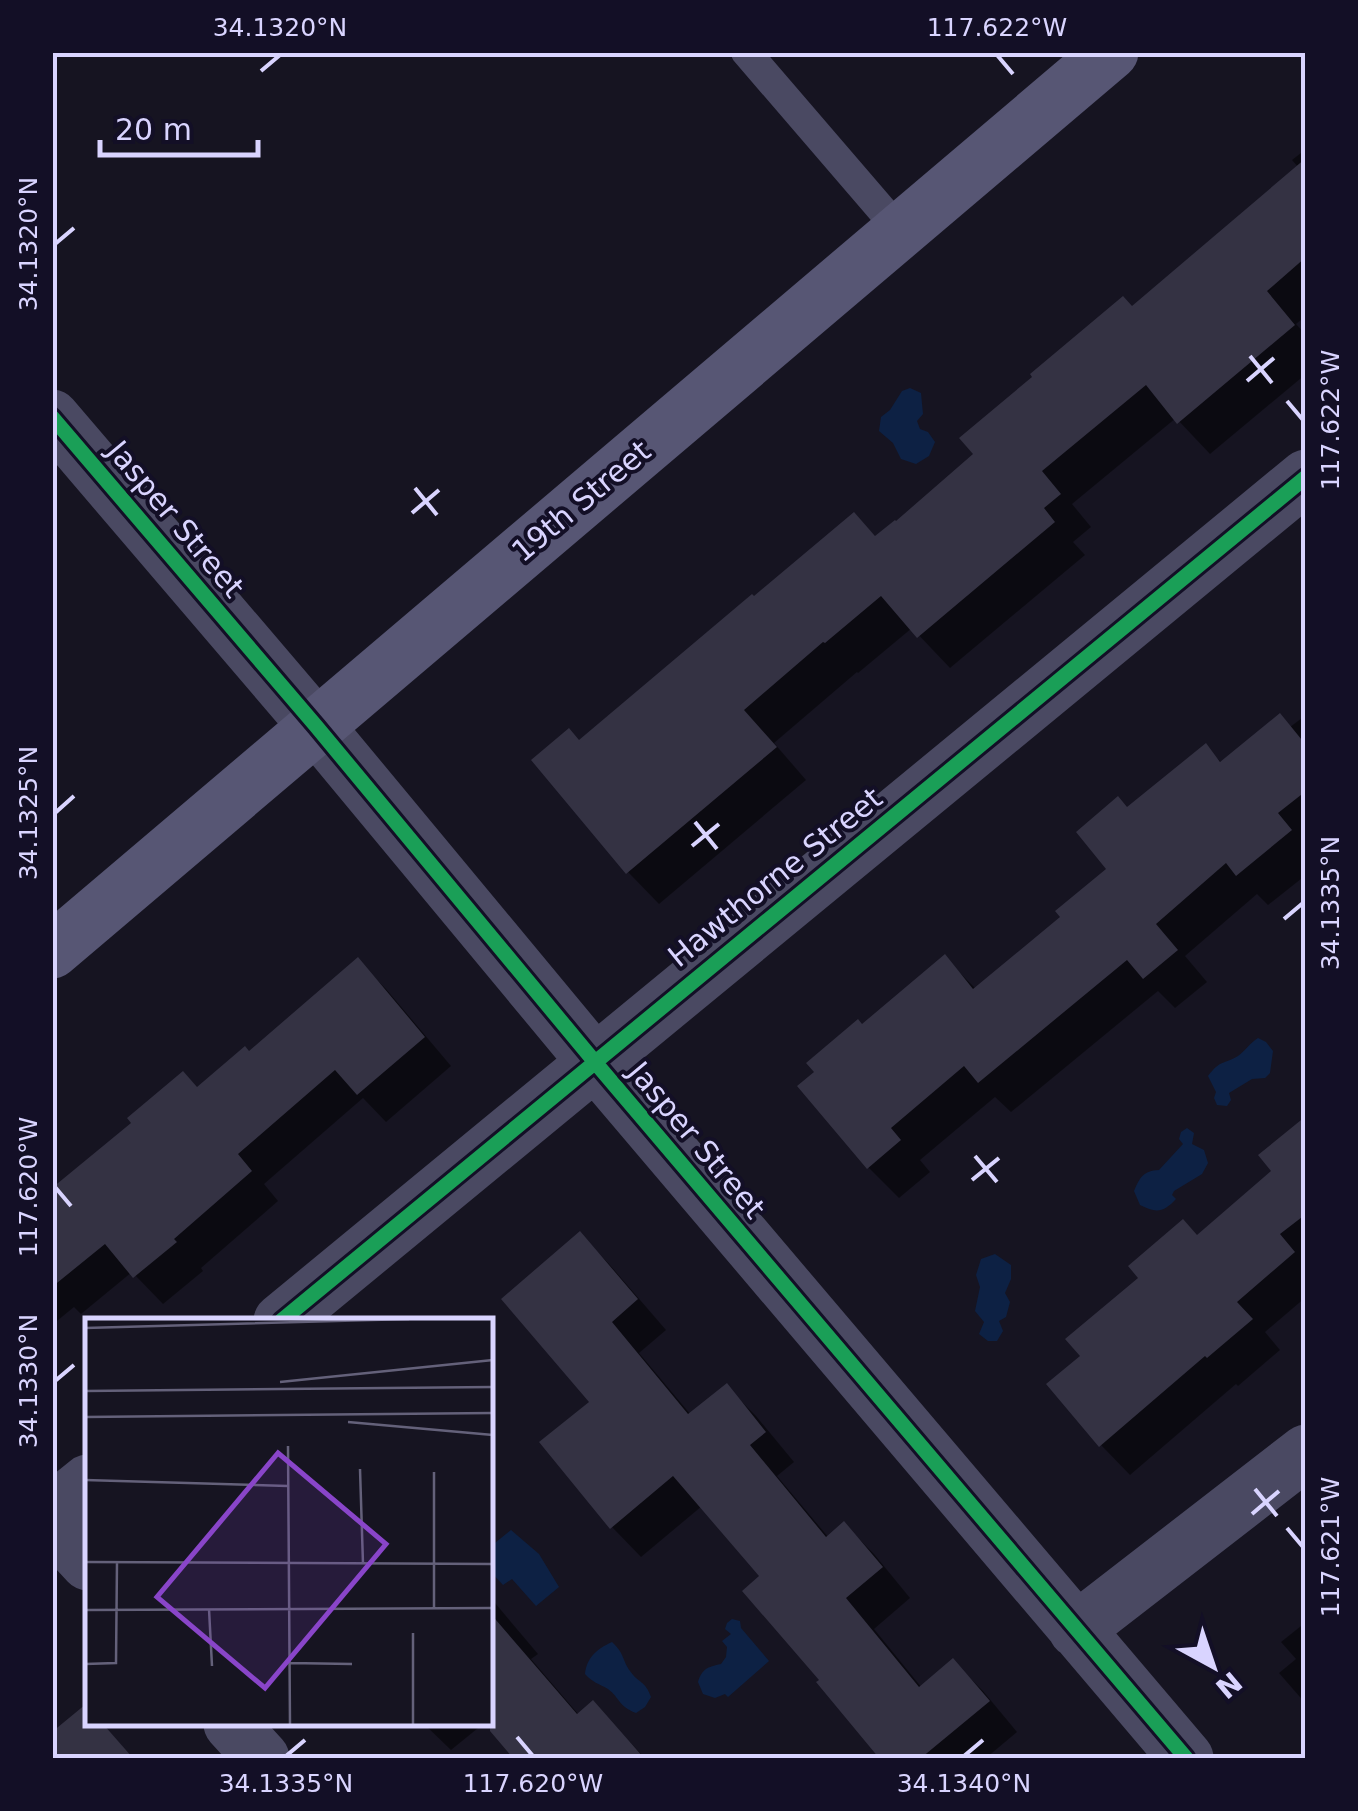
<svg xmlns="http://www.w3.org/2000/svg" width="1358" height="1811" font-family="'DejaVu Sans',sans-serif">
<rect width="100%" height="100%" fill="#161421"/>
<!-- water -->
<path fill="#0d2144" d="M910,388L921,393L923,414L917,421L920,429L928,432L935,442L929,456L916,464L901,459L893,443L879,431L881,417L890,410L902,391Z
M1258,1038L1266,1042L1273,1051L1270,1073L1265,1078L1252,1079L1229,1093L1231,1100L1227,1106L1217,1105L1214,1098L1216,1092L1208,1076C1221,1059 1223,1065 1238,1056C1245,1051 1250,1043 1258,1038Z
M1187,1128L1194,1133L1192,1144L1204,1150L1208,1163L1202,1174L1174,1191L1172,1195L1176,1199C1163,1213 1156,1213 1140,1205L1134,1191C1140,1177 1143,1171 1159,1170L1183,1144L1179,1139L1181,1132Z
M995,1254L1011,1265V1279L1005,1293L1010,1302L1006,1317L999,1321L1003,1331L997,1341H988L979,1334L984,1322L975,1311L980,1287L976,1275L981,1259Z
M511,1530L539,1554L559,1587L536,1606L512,1579L503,1585L490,1571V1547Z
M732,1619L740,1621L741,1628L769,1661L728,1697L725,1694L715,1698L703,1694L698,1682C702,1669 707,1667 721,1664L726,1657L727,1647L722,1641L731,1634L725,1629L727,1623Z
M612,1642C625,1654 622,1660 630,1671C638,1683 645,1680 651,1697L645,1707L636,1713C618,1706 620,1698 608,1689C598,1683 593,1683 585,1674C587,1657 597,1649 612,1642Z"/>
<!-- shadow -->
<path fill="#0007" d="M1306,149V316L1296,324L1306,335V374L1210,454L1176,418L1072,504L1091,527L1073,542L1085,555L950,668L912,628L858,673L857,672L774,743L806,780L659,904L628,872L580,742L854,515L877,538L976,455L1132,308L1298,167L1292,160Z
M1306,715V875L1268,905L1257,894L1185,956L1207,982L1175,1008L1158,991L1011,1112L995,1097L920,1160L930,1172L899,1198L868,1167L862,1027L945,958L976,989L1064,918L1110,869L1128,810L1205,747L1222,763L1290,727Z
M358,961L386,989L451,1066L386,1122L363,1098L264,1184L278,1201L201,1268L203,1271L163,1304L132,1272L81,1314L74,1307L52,1325V1192L249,1054Z
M1306,1119V1297L1265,1332L1280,1350L1238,1386L1236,1384L1130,1475L1101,1445L1084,1356L1198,1238L1274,1172Z
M580,1234L609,1264L666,1330L639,1353L691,1415L726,1386L756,1416L794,1462L777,1476L829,1538L844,1524L874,1554L910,1598L874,1629L922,1688L953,1661L983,1691L1017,1732L986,1758H882L819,1683L822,1680L763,1577L702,1506L641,1557L612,1527L592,1402Z
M490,1597L538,1654L531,1659L579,1715L593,1703L645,1758H516L487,1724H490Z
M1306,1622V1704L1279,1673L1296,1659L1281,1642Z
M86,1707L88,1724H102L133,1758H52V1735Z
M424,1724H483L451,1750Z"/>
<!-- building -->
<path fill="#343243" d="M1306,158V257L1267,291L1295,325L1177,424L1146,385L1042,471L1061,494L1044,508L1055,522L917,638L881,596L825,643L823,642L744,710L777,747L626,874L531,760L569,728L579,740L752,594L754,596L854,512L875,536L895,520L896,521L973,454L959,438L1032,377L1030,374L1123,296L1132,306Z
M1280,713L1306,745V791L1278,813L1292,830L1236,876L1226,863L1156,924L1178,950L1143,979L1127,960L978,1083L964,1066L891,1128L901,1140L867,1169L797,1086L814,1072L806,1063L858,1019L862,1024L945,954L973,989L1060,917L1055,911L1106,869L1076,832L1118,796L1127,807L1206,743L1220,762Z
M358,957L425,1037L357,1095L335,1070L238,1154L252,1171L174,1239L177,1242L133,1278L105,1244L52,1287V1188L131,1123L127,1118L183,1071L197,1087L245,1046L249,1051Z
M1306,1116V1214L1280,1234L1295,1252L1237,1302L1253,1319L1207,1358L1205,1356L1099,1447L1046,1384L1080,1356L1065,1339L1138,1278L1128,1266L1183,1219L1197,1235L1271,1171L1258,1155Z
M580,1231L638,1299L612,1322L688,1414L727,1383L766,1432L750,1445L826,1537L844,1521L883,1567L846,1598L919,1687L953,1658L990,1701L921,1758H879L816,1682L819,1680L742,1591L759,1576L673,1476L610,1529L539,1442L589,1402L501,1299Z
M490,1613L577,1714L593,1700L644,1758H513L490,1731Z
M86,1704L88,1724H103L133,1758H52V1732Z"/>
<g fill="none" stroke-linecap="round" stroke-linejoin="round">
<!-- service -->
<path stroke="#4a4962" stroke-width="30" d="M746,52L900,231"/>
<!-- minor -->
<path stroke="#4a4962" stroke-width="55" d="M52,417L316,726L594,1061L1186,1758
M281,1321L1306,477
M52,1511L88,1482
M52,1524L88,1563
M1076,1630L1306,1452
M231,1724L262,1758"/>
<!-- secondary -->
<path stroke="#575674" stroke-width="55" d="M52,951L1111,52"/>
<!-- cycleway casing -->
<g stroke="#130f26" stroke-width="21">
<path id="cycleway" d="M52,417L316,726L594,1061L1186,1758
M281,1321L1306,477"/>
</g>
<!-- cycleway -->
<use href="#cycleway" stroke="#1a9f57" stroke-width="15"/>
</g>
<!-- ticks -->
<path fill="none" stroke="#d9d4ff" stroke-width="4" d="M997,55L1013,74M261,71L280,55M55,244L74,228M1250,356L1272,383M1247,381L1274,358M1287,401L1303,420M415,488L437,515M412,513L439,490M55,813L74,796M695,822L717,849M692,846L719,824M1284,919L1303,903M975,1156L997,1182M972,1180L999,1158M55,1187L71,1206M55,1381L74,1365M1255,1489L1277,1516M1252,1514L1279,1491M1287,1528L1303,1547M517,1737L533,1756M286,1756L305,1740M964,1756L983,1740"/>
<g text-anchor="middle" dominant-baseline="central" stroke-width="8" stroke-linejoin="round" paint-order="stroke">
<!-- street labels -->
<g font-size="30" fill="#d9d4ff" stroke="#130f26">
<text transform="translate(581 501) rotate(-40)">19th Street</text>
<text transform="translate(176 519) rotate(50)">Jasper Street</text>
<text transform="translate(775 877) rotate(-39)">Hawthorne Street</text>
<text transform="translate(697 1140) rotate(50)">Jasper Street</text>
</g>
</g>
<!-- overview -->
<g transform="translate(85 1318)">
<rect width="408" height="408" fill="#161421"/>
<path fill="none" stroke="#64617a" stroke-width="2.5" d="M0,10L324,1M195,64L408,42M0,73L408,69M0,99L408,95M263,104L408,117M203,128L205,407M275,151L278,246M0,162L203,168M0,244L408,246M349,290V154M124,291L127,348M0,292L408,290M328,315V407M204,345L267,346M0,346L31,345L32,244"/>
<path fill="#8945c9" fill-opacity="0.15" stroke="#8945c9" stroke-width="5" d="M193,135L301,226L180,370L72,279Z"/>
<rect width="408" height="408" fill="none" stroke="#d9d4ff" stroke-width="5"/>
</g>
<!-- border -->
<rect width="1358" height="1811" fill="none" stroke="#130f26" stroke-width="110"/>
<!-- north arrow -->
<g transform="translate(1213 1666) rotate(140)" stroke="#130f26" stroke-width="8" paint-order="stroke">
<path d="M0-8L18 38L0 25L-18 38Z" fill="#d9d4ff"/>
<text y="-15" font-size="28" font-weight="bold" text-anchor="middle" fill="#d9d4ff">N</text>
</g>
<!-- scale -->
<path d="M100 140v15h158v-15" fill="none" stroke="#d9d4ff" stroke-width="5"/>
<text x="115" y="140" font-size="30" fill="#d9d4ff" stroke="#130f26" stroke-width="8" paint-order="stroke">20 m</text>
<rect x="55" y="55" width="1248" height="1701" fill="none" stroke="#d9d4ff" stroke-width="4"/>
<g font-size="25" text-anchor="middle" fill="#d9d4ff">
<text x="280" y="36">34.1320°N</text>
<text x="997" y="36">117.622°W</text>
<text transform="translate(28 244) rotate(-90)" y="9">34.1320°N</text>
<text transform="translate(1330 420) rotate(-90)" y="9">117.622°W</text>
<text transform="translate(28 813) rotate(-90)" y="9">34.1325°N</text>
<text transform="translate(1330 903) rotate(-90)" y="9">34.1335°N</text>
<text transform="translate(28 1187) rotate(-90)" y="9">117.620°W</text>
<text transform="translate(28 1381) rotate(-90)" y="9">34.1330°N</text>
<text transform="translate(1330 1547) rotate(-90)" y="9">117.621°W</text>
<text x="286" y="1792">34.1335°N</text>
<text x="533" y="1792">117.620°W</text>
<text x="964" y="1792">34.1340°N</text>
</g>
</svg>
